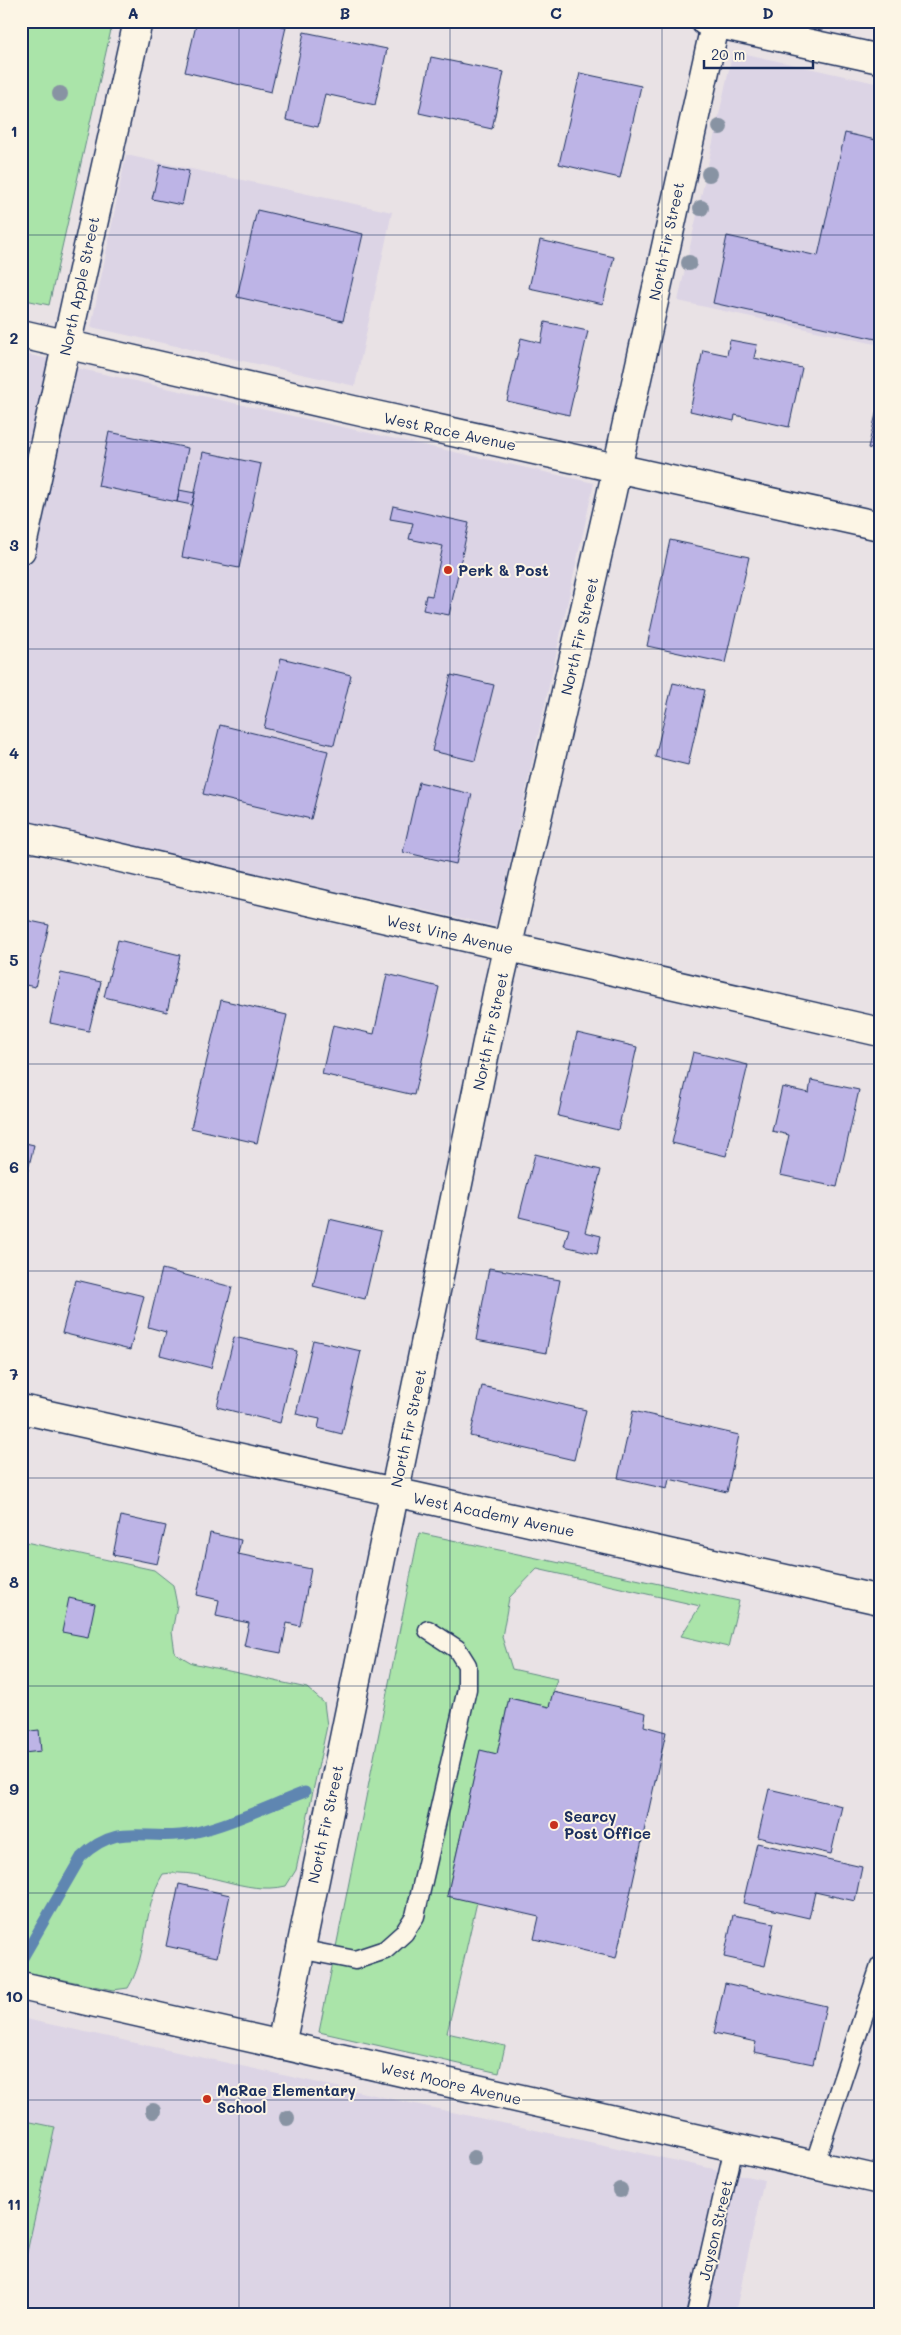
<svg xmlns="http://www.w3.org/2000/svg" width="901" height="2335" font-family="Mali,sans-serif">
<rect width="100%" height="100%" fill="#e9e2e5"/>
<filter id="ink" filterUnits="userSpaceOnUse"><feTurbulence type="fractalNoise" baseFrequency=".02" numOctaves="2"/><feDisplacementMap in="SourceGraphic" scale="10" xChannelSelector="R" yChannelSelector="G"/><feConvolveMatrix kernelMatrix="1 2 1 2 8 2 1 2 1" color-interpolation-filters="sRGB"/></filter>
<g filter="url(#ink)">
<!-- built -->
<path fill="#dcd4e5" d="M733,51L880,84V345L678,301Z
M126,155L392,212L355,386L91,327Z
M21,353L49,359L21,482Z
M72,367L594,483L496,926L21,821V599Z
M21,2018L764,2180L735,2314H21Z"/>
<!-- green -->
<path fill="#aae4a9" stroke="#628a84" d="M21,21H113L49,305L21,299Z
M419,1533L739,1601L728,1647L681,1636L700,1606L537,1569L509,1598L502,1637L512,1669L557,1679L549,1707L509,1698L497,1754L480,1751L447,1896L477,1902L447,2033L505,2046L499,2073L319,2032Z
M21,1541L154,1570L173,1585L177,1605L172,1632L175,1653L192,1663L307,1688L324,1703L327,1726L296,1870L286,1886C245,1896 204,1867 163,1874C142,1908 149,1954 128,1988L113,1990L21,1971Z
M21,2120L55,2127L21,2279Z"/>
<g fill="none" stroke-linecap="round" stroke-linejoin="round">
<!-- stream -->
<path stroke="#5e86b1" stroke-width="11" d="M21,1961L81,1857C120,1819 147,1843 193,1833C231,1824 268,1806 305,1792"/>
</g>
<!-- building -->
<path fill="#bdb4e6" stroke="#1b2f5e" d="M197,21H261L286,27L271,92L185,72Z
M304,32L387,49L375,105L325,94L318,127L286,120Z
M431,57L504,72L492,129L419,113Z
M580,73L641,86L620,178L559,164Z
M845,133L880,141V322L876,339L713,303L727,236L818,256Z
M160,165L189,171L182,205L152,199Z
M257,210L363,234L343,321L237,297Z
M540,240L614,257L603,304L529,288Z
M545,322L588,331L569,415L507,401L521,338L541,343Z
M730,340L757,345L754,358L802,368L789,427L735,415L734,421L690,411L703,350L727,355Z
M880,397V451L868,448Z
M109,432L188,448L177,502L98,486Z
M203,452L261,464L239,568L182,557Z
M179,490L195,493L192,505L177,502Z
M393,506L469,523L449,615L423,610L426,595L432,596L443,546L409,539L413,523L390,519Z
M670,540L749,557L725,663L647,646Z
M281,658L351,675L334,745L264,728Z
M451,675L494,685L475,761L432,751Z
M673,683L705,690L688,765L655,757Z
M220,725L328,751L311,819L203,794Z
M419,782L472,794L456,864L403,852Z
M21,919L49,925L35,987L21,984Z
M118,940L180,955L167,1012L104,997Z
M61,973L101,982L89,1031L50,1023Z
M387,974L439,987L414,1095L322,1074L333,1025L374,1034Z
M221,1000L287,1015L257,1143L191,1128Z
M577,1033L637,1047L618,1130L558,1116Z
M693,1052L748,1065L726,1156L672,1143Z
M811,1080L859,1090L837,1187L780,1175L789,1135L772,1131L782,1087L809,1093Z
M21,1142L34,1145L22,1194H21Z
M535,1154L601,1170L585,1232L601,1236L597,1254L564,1246L569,1229L519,1217Z
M329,1219L381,1231L365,1299L313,1286Z
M489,1268L560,1280L546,1353L476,1340Z
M162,1269L232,1287L211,1368L160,1355L166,1332L148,1327Z
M76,1280L144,1296L130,1350L62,1333Z
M234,1337L297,1351L280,1423L217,1407Z
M313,1340L361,1351L342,1434L318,1428L320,1419L296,1414Z
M482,1386L586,1410L574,1460L470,1436Z
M633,1411L739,1435L727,1492L669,1479L667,1489L618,1478Z
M121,1516L166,1526L157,1564L113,1555Z
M210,1533L241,1540L238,1554L311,1569L300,1626L287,1623L281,1653L244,1646L249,1623L216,1616L219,1600L197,1595Z
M69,1598L95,1604L88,1637L62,1632Z
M553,1692L646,1713L644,1726L666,1732L616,1958L534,1939L539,1917L447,1896L480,1750L497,1754L509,1698L549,1707Z
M39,1730L41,1751L24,1753L22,1732Z
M769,1789L842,1806L831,1854L758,1837Z
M757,1843L862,1867L855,1901L815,1892L809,1918L743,1903Z
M179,1884L230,1895L217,1957L166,1946Z
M733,1915L774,1923L765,1966L724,1957Z
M725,1983L826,2006L813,2064L754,2052L756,2042L714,2033Z"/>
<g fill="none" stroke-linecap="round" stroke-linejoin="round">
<!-- service casing -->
<g stroke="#1b2f5e" stroke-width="21">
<path id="service" d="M299,1949L355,1960L385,1950L404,1933L415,1916L467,1689V1665L457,1649L428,1630
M814,2165L880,1966
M696,2314L734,2147"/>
</g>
<!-- minor casing -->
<g stroke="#1b2f5e" stroke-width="31">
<path id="minor" d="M705,21L880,59
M21,550L138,21
M21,835L880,1032
M21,1409L880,1600
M281,2045L499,984L610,500L716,21"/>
</g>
<!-- tertiary casing -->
<g stroke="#1b2f5e" stroke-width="31">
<path id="tertiary" d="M21,1986L880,2180"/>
</g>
<!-- secondary casing -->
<g stroke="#1b2f5e" stroke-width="31">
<path id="secondary" d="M21,334L366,413L880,526"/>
</g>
<!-- service -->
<use href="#service" stroke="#fcf5e5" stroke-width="18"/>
<!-- minor -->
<use href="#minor" stroke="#fcf5e5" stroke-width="28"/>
<!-- tertiary -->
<use href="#tertiary" stroke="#fcf5e5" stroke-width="28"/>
<!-- secondary -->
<use href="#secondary" stroke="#fcf5e5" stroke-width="28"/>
</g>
<!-- trees -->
<g fill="#8893a3">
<circle cx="60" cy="94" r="8"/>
<circle cx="720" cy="127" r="8"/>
<circle cx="709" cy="174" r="8"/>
<circle cx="701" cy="208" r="8"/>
<circle cx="689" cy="263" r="8"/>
<circle cx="153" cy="2111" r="8"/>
<circle cx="287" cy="2118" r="8"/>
<circle cx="474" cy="2158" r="8"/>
<circle cx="620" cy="2190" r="8"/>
</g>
</g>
<!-- grid -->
<path fill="none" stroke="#1b2f5e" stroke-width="1" stroke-opacity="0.55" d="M239,21V2314M450,21V2314M662,21V2314M21,235H880M21,442H880M21,649H880M21,857H880M21,1064H880M21,1271H880M21,1478H880M21,1686H880M21,1893H880M21,2100H880"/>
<!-- markers -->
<g fill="#c8321e" stroke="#fcf5e5" stroke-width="2">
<circle cx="448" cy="570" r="5"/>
<circle cx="554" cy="1825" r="5"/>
<circle cx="207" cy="2099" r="5"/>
</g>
<g text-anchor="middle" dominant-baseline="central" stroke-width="4" stroke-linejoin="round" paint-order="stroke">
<!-- street labels -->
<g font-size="15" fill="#1b2f5e" stroke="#fcf5e5">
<text transform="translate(666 241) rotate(-78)">North Fir Street</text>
<text transform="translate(79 286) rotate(-78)">North Apple Street</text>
<text transform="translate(450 431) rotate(12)">West Race Avenue</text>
<text transform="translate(579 636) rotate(-77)">North Fir Street</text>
<text transform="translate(450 934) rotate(13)">West Vine Avenue</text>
<text transform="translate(490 1031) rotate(-78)">North Fir Street</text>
<text transform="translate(408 1428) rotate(-78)">North Fir Street</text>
<text transform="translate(494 1514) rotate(12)">West Academy Avenue</text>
<text transform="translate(325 1824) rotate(-78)">North Fir Street</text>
<text transform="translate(451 2083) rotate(13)">West Moore Avenue</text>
<text transform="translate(715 2230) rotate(-77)">Jayson Street</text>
</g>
<!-- poi labels -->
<g font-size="15" font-weight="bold" fill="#1b2f5e" stroke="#fcf5e5" text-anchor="start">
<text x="458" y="570">Perk &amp; Post</text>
<text x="564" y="1816">Searcy<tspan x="564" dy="17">Post Office</tspan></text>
<text x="217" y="2090">McRae Elementary<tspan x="217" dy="17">School</tspan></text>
</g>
</g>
<!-- margin -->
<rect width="901" height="2335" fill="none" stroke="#fcf5e5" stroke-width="55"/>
<!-- scale -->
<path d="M704 60v8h109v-8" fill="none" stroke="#1b2f5e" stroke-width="2.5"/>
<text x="711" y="60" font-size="15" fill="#1b2f5e" stroke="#fcf5e5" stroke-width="4" paint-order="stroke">20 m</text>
<rect x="28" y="28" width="846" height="2280" fill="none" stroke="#1b2f5e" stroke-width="2"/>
<g font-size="16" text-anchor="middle" font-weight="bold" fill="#1b2f5e">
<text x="133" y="19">A</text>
<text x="345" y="19">B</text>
<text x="556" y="19">C</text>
<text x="768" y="19">D</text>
<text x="14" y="137">1</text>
<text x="14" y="344">2</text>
<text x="14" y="551">3</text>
<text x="14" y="759">4</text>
<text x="14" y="966">5</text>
<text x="14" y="1173">6</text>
<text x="14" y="1380">7</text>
<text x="14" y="1588">8</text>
<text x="14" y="1795">9</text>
<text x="14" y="2002">10</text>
<text x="14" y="2210">11</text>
</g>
</svg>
